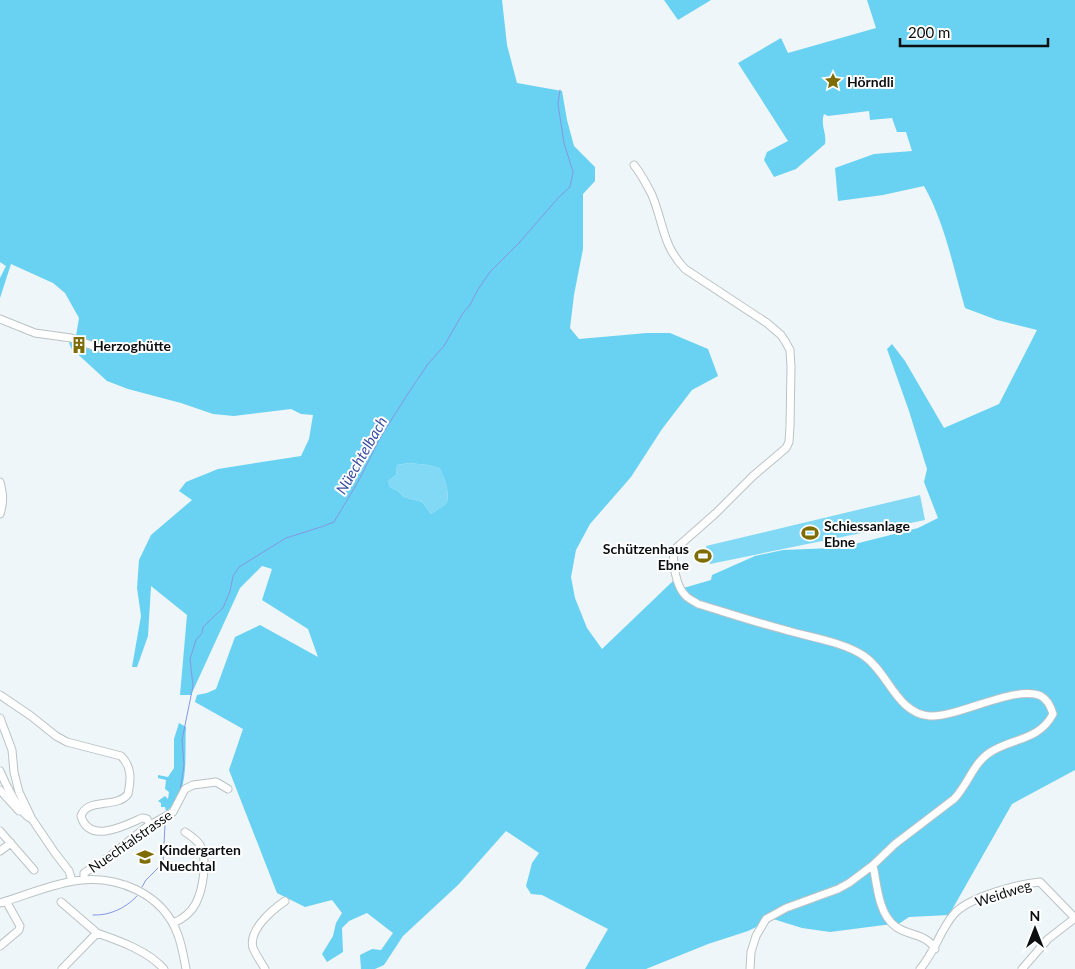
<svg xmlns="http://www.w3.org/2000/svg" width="1075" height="969" font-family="Lato,sans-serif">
<rect width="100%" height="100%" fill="#eef6f9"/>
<!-- green -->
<path fill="#81d9f6" d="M409,463L428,465L441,468C446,480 449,490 447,503L431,514L422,502L404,497L398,491L390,487L388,481L396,475L397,465Z
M920,495L925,520L710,564L706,546Z"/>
<!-- forest -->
<path fill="#69d1f1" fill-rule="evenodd" d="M0,0H502L507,45L517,83L562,91L567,120L574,146L595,167V181L583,194V249L574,295L570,328L579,339L647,333H670L708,349L718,376L692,390L662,429L631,477L590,524L576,550L571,577L575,598L587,628L602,649L673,581L680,589L711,580L712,575L755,556L783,550L834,548L851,545L918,528L938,518L924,482L927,469L909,411L887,349L892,344L905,361L944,428L999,404L1037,330L997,320L965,308C953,267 945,223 924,186L883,195L838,201L835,168L874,154L912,151L906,132H897L892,118L870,120L869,111L828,116L824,114C820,125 827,133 825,144L796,169L774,177L764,160L767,152L788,141L738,63L781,38L788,53L876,28L867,0H1075V770L1012,804L949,915L909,917L900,923L830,932L802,928L773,919L748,931L708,944L646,969H585L608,929L542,895L531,894L526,886L532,863L539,853L506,831L458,885L403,936L384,965L375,969H361L360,955L372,949L381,950L393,933L367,913L349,921L342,928L343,952L327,962L322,954L333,936L336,923L342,913L332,900L305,907L277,893L229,770L243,729L195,702L197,695L207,693L216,689L235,637L260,625L318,657L308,629L262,600L272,569L262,566L240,588L191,695H180L187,615L151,586L148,636L137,667H132L141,616L137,588L139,560L151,535L192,500L179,491L186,482L218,469L301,456L309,439L313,415L301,414L291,409L234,416L213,414L181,403L128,389L107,381L71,348L69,343L76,336L79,318L65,293L53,283L11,264L0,298V278L6,266L0,262ZM409,463L428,465L440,468C446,480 449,490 447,503L431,514L422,502L404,497L398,491L390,487L388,481L396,475L397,465Z
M664,0H711L678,20Z
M179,723L186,727C184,751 191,797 166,811L165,807H161V803L158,801L165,796L168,799L169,792L165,789L166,780L158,778V775L168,777L174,768V739Z"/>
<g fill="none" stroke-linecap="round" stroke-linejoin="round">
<!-- stream -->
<path stroke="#8499e0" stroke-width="1" d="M180,791L184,765L182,740L193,686L190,659L196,640L202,633L203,627L223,608L230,591L233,576L239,567L286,538L321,527L334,522L359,480L380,438L407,395L428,364L444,346L463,313L470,305L477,291L490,272L518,244L559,197L570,187L573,172L564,143L558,104L560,90
M142,887L146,880L163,863L165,825L167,818
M93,915C109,916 126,908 137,896"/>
<!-- minor casing -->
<g stroke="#bac2c4" stroke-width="9">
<path id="minor" d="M634,165C641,174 647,185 652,195C664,224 662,245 685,269L767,323L781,335L785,341L790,350L791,367L790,426L789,442L786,448L753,476L716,513L674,550C672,562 676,586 685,595C688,599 694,601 698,604C728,613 758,623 789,631C813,638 843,642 864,656C888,672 897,714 930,716C957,718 1016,684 1041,696C1048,700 1051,707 1053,714C1039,741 1011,738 989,753C973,764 967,786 954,799L895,844L873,865L849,883L838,889L786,908L766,919L756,936L751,952L750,969
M0,319L35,333L71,338L96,347
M0,482C3,494 4,502 0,514
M0,695L31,716L56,736L67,742L121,756C132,767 131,779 128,794C117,809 87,797 81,816C89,845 126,825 142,818L147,819L150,825
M0,718L12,750L14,772L19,792L31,817
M0,771C5,783 20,815 32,819L55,853L69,871L72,881
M0,790L19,811
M0,831L34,870
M0,851L11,843
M873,865C877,884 878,913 895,926C907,936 926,933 935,949
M84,880V873L105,860L145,828L173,812L185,789L193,785L216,782L228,789
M61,902L97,933
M0,903C24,896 49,885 74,881C116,874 163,893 178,935C182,946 184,958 186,969
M173,923C183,919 191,913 196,903C203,889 208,859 200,845C196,839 191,836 185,832
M0,946L19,930L20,926L6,901
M62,969L97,933C120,941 148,951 164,969
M265,969C261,962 256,955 253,948C248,930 272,910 285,901
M920,969C935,952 940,930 954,914C969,897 1018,884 1040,882L1075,918
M1022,969L1048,939L1075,918"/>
</g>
<!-- minor -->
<use href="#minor" stroke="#fff" stroke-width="7"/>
</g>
<!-- icons -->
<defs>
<g id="sight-bare" transform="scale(1.35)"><path d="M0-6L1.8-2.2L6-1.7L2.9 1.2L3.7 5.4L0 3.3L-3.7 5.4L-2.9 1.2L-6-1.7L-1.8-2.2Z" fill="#7e6c05" stroke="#fff" stroke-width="2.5" paint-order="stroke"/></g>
<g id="building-bare" transform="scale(1.35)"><path d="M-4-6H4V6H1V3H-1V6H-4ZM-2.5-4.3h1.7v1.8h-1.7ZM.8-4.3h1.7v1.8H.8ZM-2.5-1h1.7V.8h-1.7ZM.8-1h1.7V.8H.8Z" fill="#7e6c05" stroke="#fff" stroke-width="2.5" paint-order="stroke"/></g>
<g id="stadium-bare" transform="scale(1.35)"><path d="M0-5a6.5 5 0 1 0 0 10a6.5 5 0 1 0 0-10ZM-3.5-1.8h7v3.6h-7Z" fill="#7e6c05" stroke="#fff" stroke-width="2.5" paint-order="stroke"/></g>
<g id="school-bare" transform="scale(1.35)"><path d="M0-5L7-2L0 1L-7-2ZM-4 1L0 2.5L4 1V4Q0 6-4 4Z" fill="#7e6c05" stroke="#fff" stroke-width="2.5" paint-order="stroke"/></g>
</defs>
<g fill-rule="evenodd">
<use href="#sight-bare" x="833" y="81"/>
<use href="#building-bare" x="79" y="345"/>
<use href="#stadium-bare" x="810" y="533"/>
<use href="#stadium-bare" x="703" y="556"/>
<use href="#school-bare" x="145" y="857"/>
</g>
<g text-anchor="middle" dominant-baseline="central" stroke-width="4" stroke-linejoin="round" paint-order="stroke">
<!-- poi labels -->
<g font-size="14" font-weight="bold" fill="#0c0f10" stroke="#fff" text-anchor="start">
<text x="847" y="81">Hörndli</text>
<text x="93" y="345">Herzoghütte</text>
<text x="824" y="525">Schiessanlage<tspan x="824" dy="16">Ebne</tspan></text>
<text x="689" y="548" text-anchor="end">Schützenhaus<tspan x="689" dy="16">Ebne</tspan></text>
<text x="159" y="849">Kindergarten<tspan x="159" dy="16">Nuechtal</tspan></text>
</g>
<!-- street labels -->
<g font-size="14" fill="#0c0f10" stroke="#fff">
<text transform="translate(130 841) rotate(-35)">Nuechtalstrasse</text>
<text transform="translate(1003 893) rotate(-18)">Weidweg</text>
</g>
<!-- water labels -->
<g font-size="15" font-style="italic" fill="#3b4da1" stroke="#fff">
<text transform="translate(361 455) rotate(-60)">Nüechtelbach</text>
</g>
</g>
<!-- north arrow -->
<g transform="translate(1035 929)" stroke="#ffffff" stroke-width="4" paint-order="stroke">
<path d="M0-4L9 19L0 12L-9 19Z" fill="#0c0f10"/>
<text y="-8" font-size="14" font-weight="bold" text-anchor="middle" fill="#0c0f10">N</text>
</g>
<!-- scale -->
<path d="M900 38v8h148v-8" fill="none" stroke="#0c0f10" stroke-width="2.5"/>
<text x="908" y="38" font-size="15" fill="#0c0f10" stroke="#ffffff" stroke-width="4" paint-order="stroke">200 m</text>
</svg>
